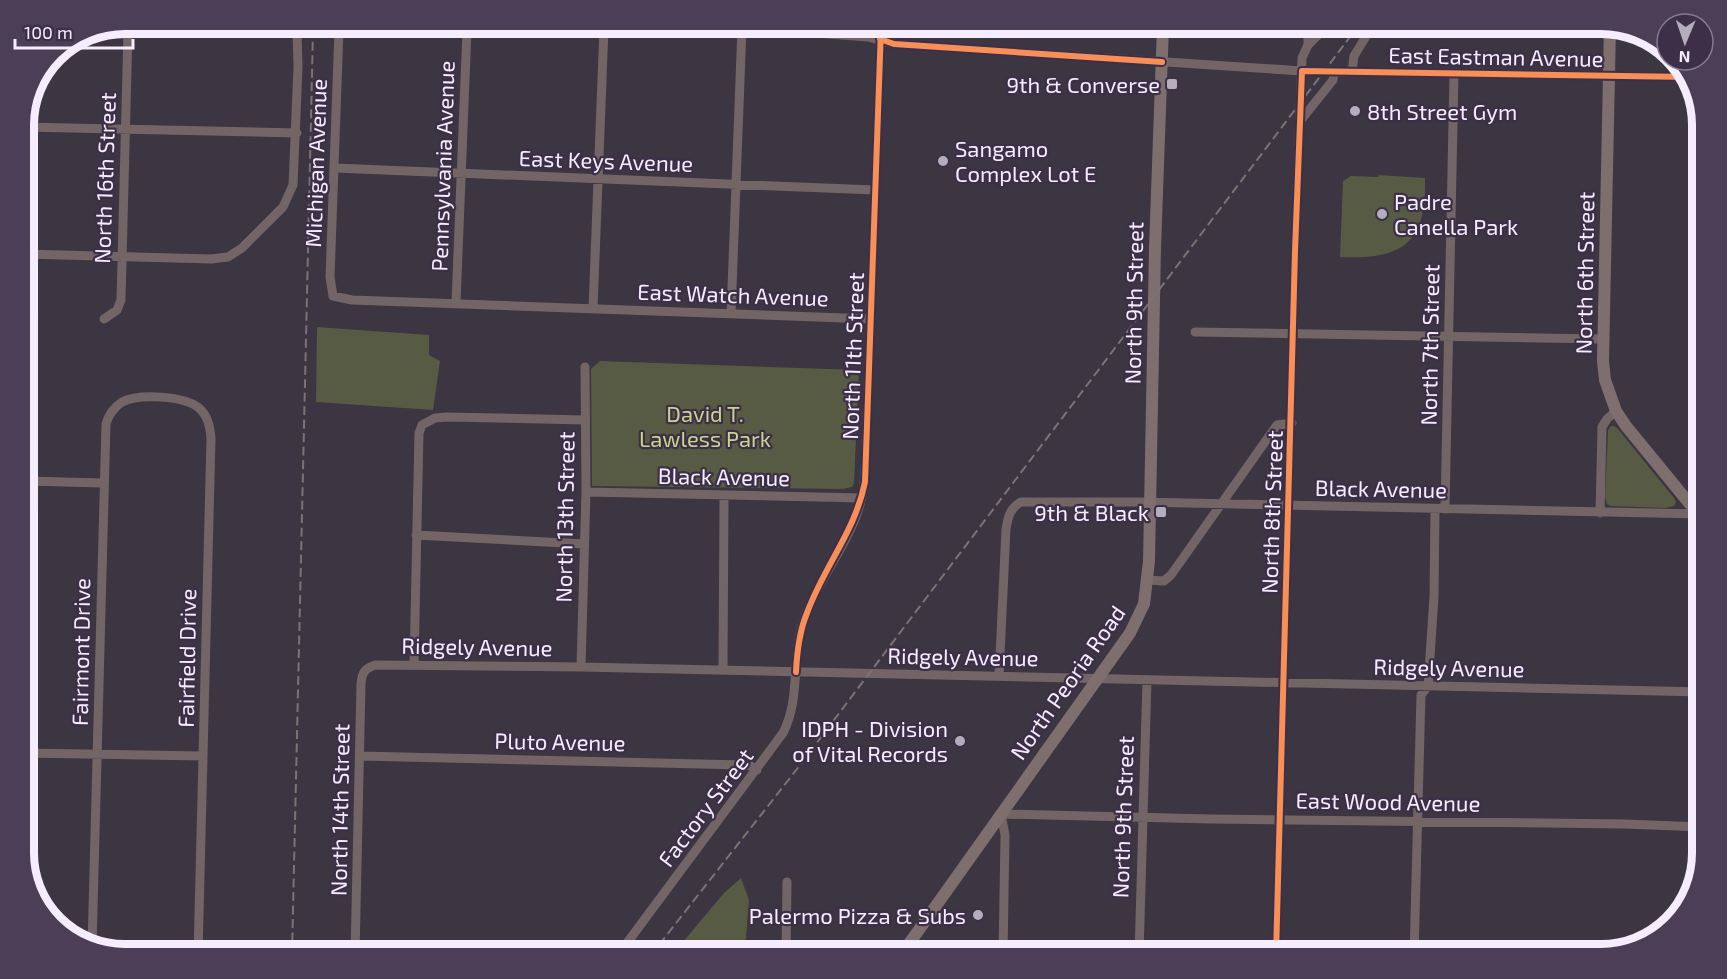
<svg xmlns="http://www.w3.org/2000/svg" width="1727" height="979" font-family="'Exo 2',sans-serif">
<rect width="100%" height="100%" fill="#3c3542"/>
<!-- green -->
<path fill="#575b43" d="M1379,175L1425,178C1427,243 1403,260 1340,257L1343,181L1351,176L1378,177Z
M317,327L429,335V355L440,361L433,410L316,402Z
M600,361L859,370L854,483L852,487L843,489L592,486L591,369Z
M1611,426H1614L1618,429L1674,498L1676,502L1674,506L1665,508L1611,506L1607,504L1605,497L1608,430Z
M741,878L749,900L746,938L739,955H672L724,893Z"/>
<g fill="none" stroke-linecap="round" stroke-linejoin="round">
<!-- minor -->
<path stroke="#736565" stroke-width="9" d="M750,28L868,37L894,44L1302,71L1689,77
M339,30L330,277L333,296L352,300L871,319
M1308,45L1328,25
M1352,72L1354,56L1373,25
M1301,120L1333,80L1334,72
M24,127L297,133
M335,168L875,190
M24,254L211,259L228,257L242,248L283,207L293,185L298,67L297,31
M456,303L467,30
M593,308L604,29
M731,314L742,28
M104,319L117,310L121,300L128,31
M1195,332L1603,339
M24,481L103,483
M586,492L862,498
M1445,509L1454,74
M1600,513L1602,427L1607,419L1616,411
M416,535L584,544
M1148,580L1164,581L1171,575L1277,425L1292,423
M414,665L419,433L422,425L435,418L447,417L585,420
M581,667L586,492L585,367
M723,670L724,496
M999,676L1006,529C1008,517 1010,508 1021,502H1138L1702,514
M24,753L203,756
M360,756L744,765L751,766L757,770
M92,946L106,424C108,416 114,407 122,402C139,393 185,396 199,408C208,416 210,427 211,438L198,955
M355,955L361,684C362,673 364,669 375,665L581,667L1703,692
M618,955L783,733C800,700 792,664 801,629C813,586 845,551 859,508C865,489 865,469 866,449L881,28
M786,955L787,882
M909,955L908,945L1263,954L1410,955
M1003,955L1005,835L1001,814L1211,819L1624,824L1703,827
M1139,955L1147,680
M1276,955L1295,251L1302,58L1308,45V25
M1414,955L1421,695L1428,686L1434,597L1435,509"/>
<!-- major -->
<path stroke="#7f6e6e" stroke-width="12" d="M1610,26L1603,361L1605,380L1616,411L1626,426L1703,520
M901,955L1130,633L1144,604L1149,561L1155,248L1163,26"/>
<!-- rail -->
<path stroke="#7d7375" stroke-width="2" stroke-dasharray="9 4.5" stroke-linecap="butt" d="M292,955L313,30
M651,955L797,769L1359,25"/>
<!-- cycleway casing -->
<g stroke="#3d2f48" stroke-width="10">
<path id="cycleway" d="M880,39L894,44L1162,62
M796,672C797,651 799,632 807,613C824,566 855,532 865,482L881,28
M1276,955L1295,251L1302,71L1689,77"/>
</g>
<!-- cycleway -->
<use href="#cycleway" stroke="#f78f57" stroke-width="6"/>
</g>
<!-- markers -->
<g fill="#b4adbc" stroke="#3d2f48" stroke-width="2">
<rect x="1166" y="78" width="12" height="12" rx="3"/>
<circle cx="1355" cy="111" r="6"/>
<circle cx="943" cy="161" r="6"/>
<circle cx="1382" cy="214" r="6"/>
<rect x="1155" y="506" width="12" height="12" rx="3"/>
<circle cx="960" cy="741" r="6"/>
<circle cx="978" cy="915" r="6"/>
</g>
<g text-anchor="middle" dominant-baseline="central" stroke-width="4.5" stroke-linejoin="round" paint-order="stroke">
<!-- street labels -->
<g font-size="22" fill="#f5edfd" stroke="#3d2f48">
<text transform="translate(1496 56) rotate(1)">East Eastman Avenue</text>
<text transform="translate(606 160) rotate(2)">East Keys Avenue</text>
<text transform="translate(315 163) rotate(-88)">Michigan Avenue</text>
<text transform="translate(442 166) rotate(-88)">Pennsylvania Avenue</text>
<text transform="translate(104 178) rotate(-88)">North 16th Street</text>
<text transform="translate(1584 273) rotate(-89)">North 6th Street</text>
<text transform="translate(733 294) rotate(2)">East Watch Avenue</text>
<text transform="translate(1133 303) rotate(-89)">North 9th Street</text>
<text transform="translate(1429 345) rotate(-89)">North 7th Street</text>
<text transform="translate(852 356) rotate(-88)">North 11th Street</text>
<text transform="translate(724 476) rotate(1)">Black Avenue</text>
<text transform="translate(1381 488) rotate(1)">Black Avenue</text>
<text transform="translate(1271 512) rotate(-88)">North 8th Street</text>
<text transform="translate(564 517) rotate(-89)">North 13th Street</text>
<text transform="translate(477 646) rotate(1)">Ridgely Avenue</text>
<text transform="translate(80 652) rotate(-89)">Fairmont Drive</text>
<text transform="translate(963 656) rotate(1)">Ridgely Avenue</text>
<text transform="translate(186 658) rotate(-89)">Fairfield Drive</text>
<text transform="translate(1449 667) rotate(1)">Ridgely Avenue</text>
<text transform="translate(1067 682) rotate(-55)">North Peoria Road</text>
<text transform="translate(560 741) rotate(1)">Pluto Avenue</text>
<text transform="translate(1388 801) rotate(1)">East Wood Avenue</text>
<text transform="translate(705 807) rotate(-53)">Factory Street</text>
<text transform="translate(339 810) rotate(-89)">North 14th Street</text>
<text transform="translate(1122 817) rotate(-88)">North 9th Street</text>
</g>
<!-- poi labels -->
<g font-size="22" fill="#f5edfd" stroke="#3d2f48" text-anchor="end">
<text x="1160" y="84">9th &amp; Converse</text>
<text x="1367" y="111" text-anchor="start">8th Street Gym</text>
<text x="955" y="148" text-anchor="start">Sangamo<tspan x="955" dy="25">Complex Lot E</tspan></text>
<text x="1394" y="201" text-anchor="start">Padre<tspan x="1394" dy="25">Canella Park</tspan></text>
<text x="1149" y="512">9th &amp; Black</text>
<text x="948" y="728">IDPH - Division<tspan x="948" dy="25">of Vital Records</tspan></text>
<text x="966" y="915">Palermo Pizza &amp; Subs</text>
</g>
<!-- park labels -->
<g font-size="22" fill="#c8d68b" stroke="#3d2f48">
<text x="705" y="413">David T.<tspan x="705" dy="25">Lawless Park</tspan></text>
</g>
</g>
<!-- crop -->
<path d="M0 0H1727V979H0ZM125 34H1601A91 91 0 0 1 1692 125V853A91 91 0 0 1 1601 944H125A91 91 0 0 1 34 853V125A91 91 0 0 1 125 34Z" fill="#4c3e56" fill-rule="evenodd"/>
<path fill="none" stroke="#f5edfd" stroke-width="8" d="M125 34H1601A91 91 0 0 1 1692 125V853A91 91 0 0 1 1601 944H125A91 91 0 0 1 34 853V125A91 91 0 0 1 125 34Z"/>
<!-- north arrow -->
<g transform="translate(1685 42) rotate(182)"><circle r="28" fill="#3d2f48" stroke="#877b90" stroke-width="1.5"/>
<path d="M0-4.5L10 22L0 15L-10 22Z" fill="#b4adbc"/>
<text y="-9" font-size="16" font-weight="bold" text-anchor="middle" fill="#f5edfd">N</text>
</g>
<!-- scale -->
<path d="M15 39v9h118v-9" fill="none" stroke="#f5edfd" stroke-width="3"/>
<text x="24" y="39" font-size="18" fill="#f5edfd" stroke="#3d2f48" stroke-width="4.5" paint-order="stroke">100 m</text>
</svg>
